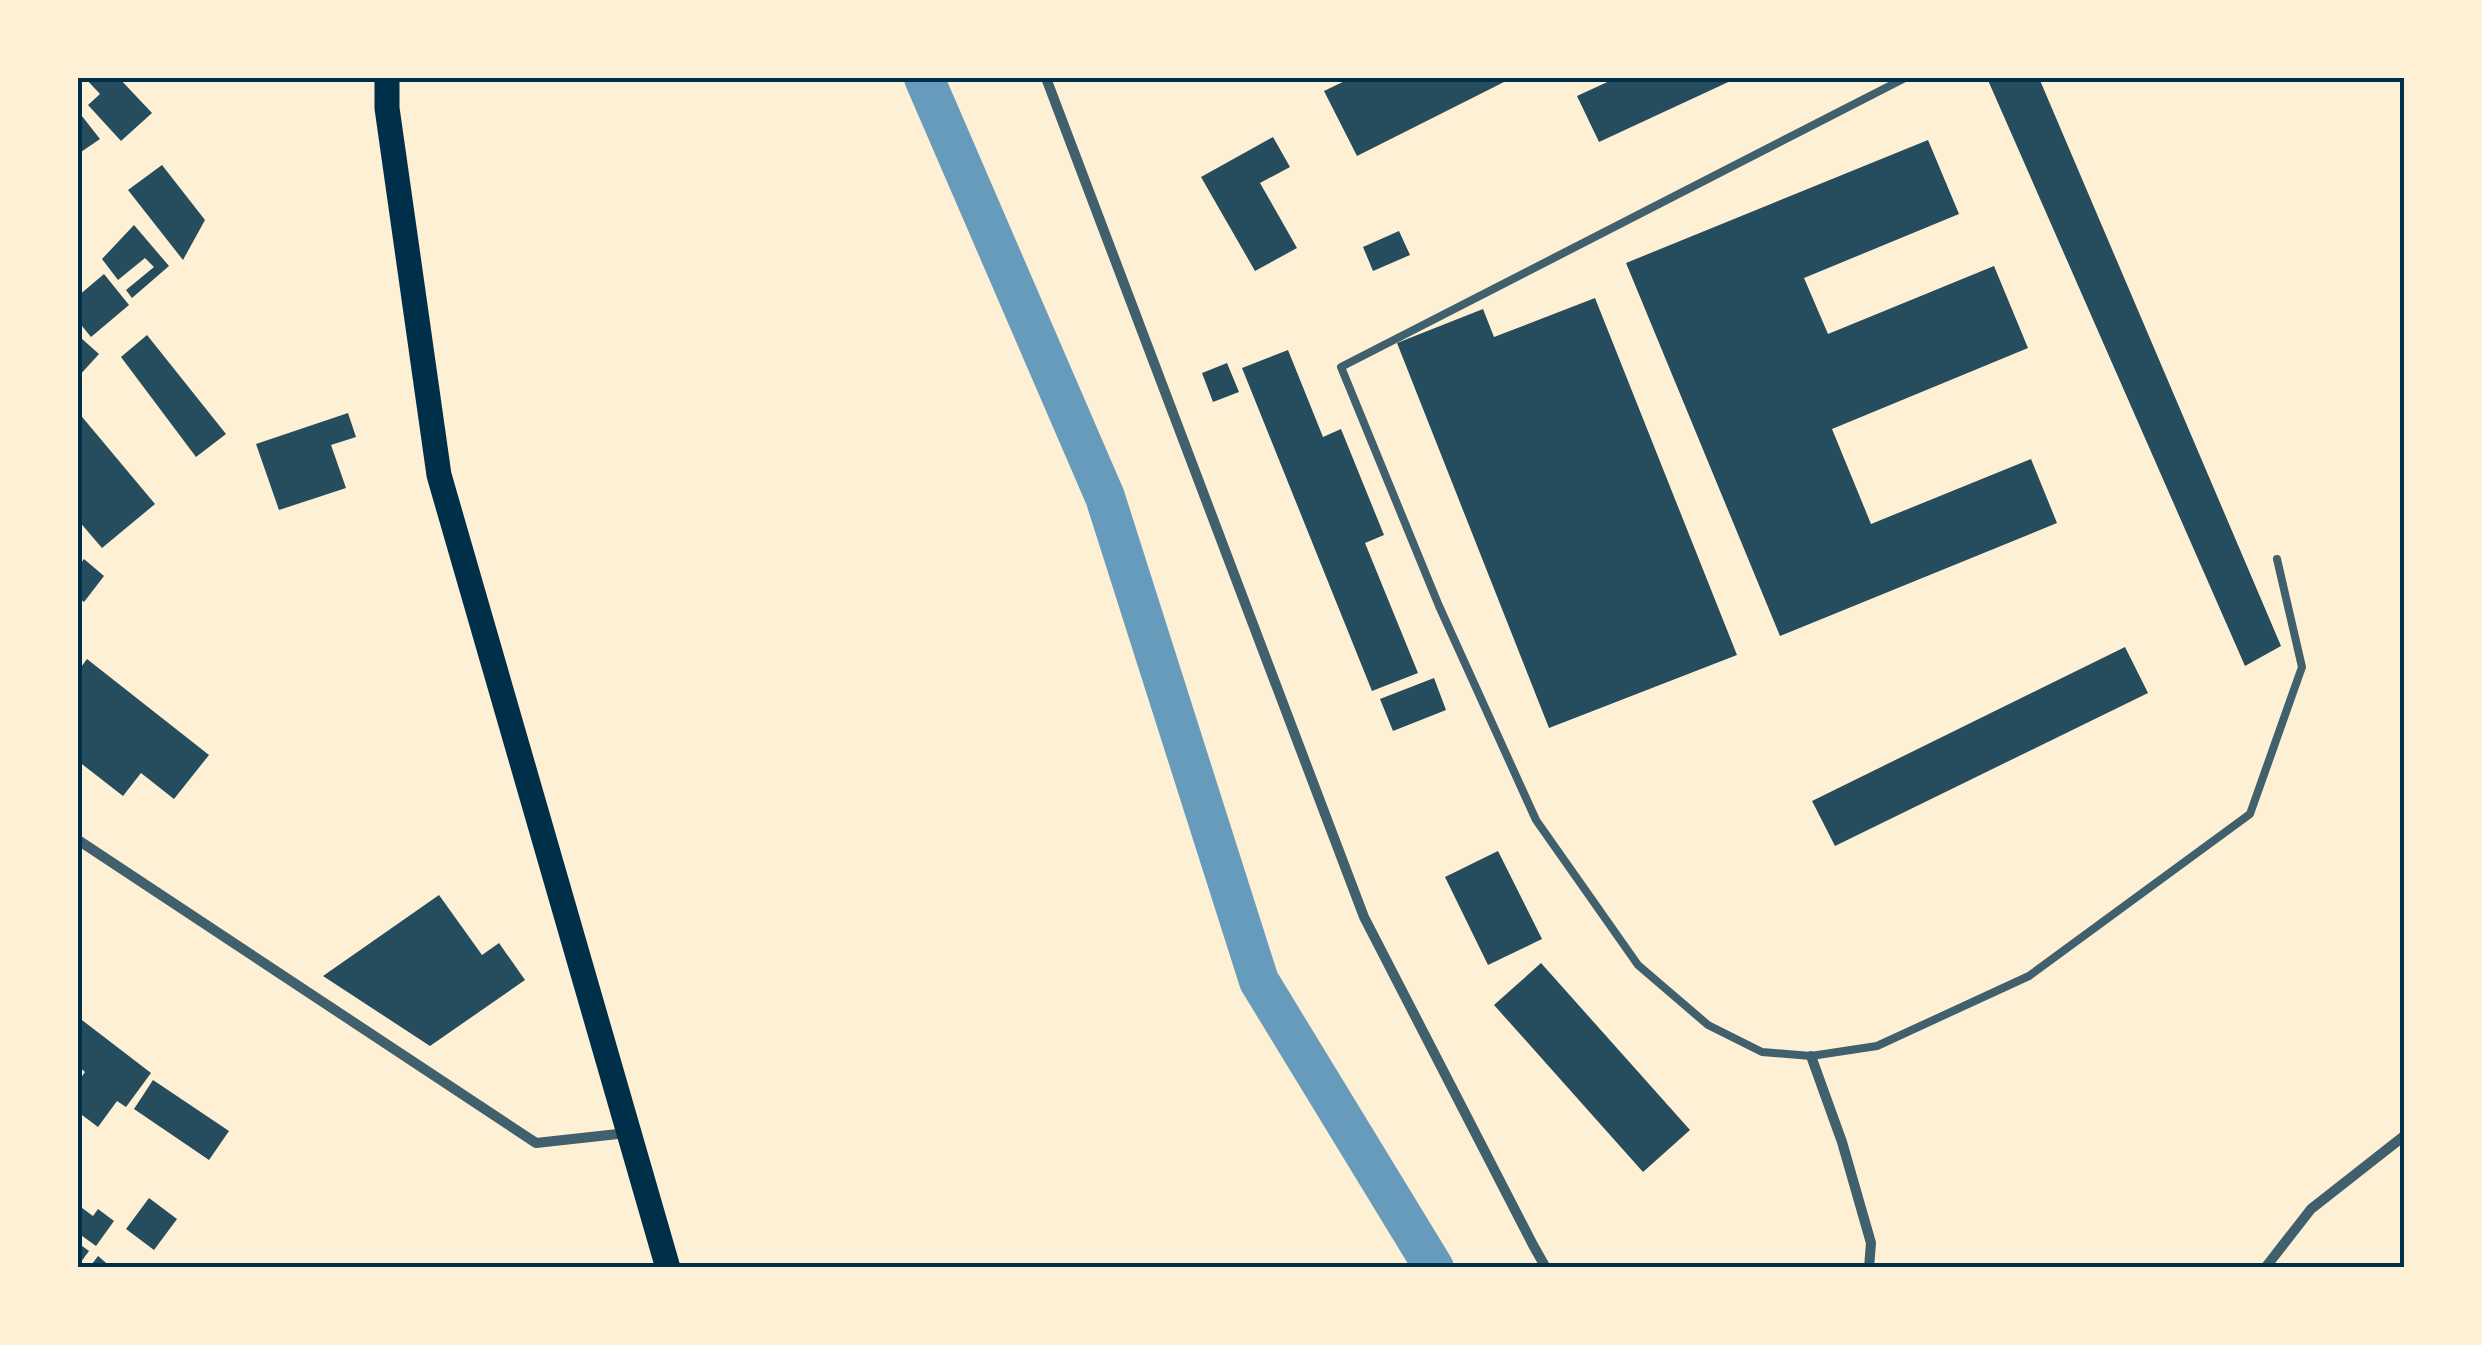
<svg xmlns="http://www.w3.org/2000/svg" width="2482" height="1345" font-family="'PT Sans',sans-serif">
<rect width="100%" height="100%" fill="#fdf0d5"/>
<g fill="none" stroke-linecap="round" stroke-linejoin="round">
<!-- canal -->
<path stroke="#669bbc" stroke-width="40" d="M924,78L1105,497L1259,981L1434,1268"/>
</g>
<!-- building -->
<path fill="#264d5e" d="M88,78H119L152,113L121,141L88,105L100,94L86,79Z
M1351,78H1512L1357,156L1324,91Z
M1616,78H1737L1599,142L1577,96Z
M1987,78H2039L2281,646L2245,666Z
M78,111L100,139L78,154Z
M1273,137L1290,167L1260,183L1297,248L1255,271L1201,177Z
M1928,140L1959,214L1804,278L1828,334L1994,266L2028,348L1832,429L1871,524L2031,459L2057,523L1780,636L1626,263Z
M162,165L205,220L183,260L128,190Z
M134,225L169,266L132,298L126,290L154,267L145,258L118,280L102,259Z
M1399,231L1410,255L1373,271L1363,247Z
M104,274L129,305L91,337L78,321V296Z
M1595,298L1737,655L1549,728L1397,343L1483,309L1494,337Z
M147,335L226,434L196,457L121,357Z
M81,338L99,354L78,377V342Z
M1288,350L1323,437L1341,429L1384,535L1365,543L1418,673L1372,691L1242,368Z
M1227,363L1239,392L1213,402L1202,373Z
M78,412L155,504L102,548L78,520Z
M348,413L356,437L331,445L346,488L279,510L256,444Z
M84,559L104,576L84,602L78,597V567Z
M2125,647L2148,693L1835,846L1812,801Z
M87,659L209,755L174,799L141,773L123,796L78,761V671Z
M1434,678L1446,710L1393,731L1380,699Z
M1498,851L1542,939L1488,965L1445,877Z
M439,895L482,955L499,943L525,980L430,1046L323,976Z
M1541,963L1690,1130L1643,1172L1494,1005Z
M78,1017L151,1073L126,1107L117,1101L98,1127L78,1112V1082L85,1072L78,1066Z
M153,1080L229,1131L209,1160L134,1109Z
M149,1198L177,1219L154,1250L126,1229Z
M78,1205L93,1216L98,1209L114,1221L96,1246L78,1233Z
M78,1243L89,1251L78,1266Z
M98,1256L112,1268H89Z"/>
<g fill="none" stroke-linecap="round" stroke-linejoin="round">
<!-- service -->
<path stroke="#3f606c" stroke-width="8" d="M1905,78L1341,367L1439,606L1536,820L1638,965L1708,1025L1762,1052L1811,1056L1877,1046L2029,976L2250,814L2302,667L2277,559"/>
<!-- minor -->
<path stroke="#3f606c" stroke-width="10" d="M1046,78L1364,917L1533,1245L1546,1268
M78,840L536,1143L627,1133
M1811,1056L1842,1142L1871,1243L1869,1268
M2265,1268L2311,1209L2404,1136"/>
<!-- primary -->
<path stroke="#003049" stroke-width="25" d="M387,78V108L439,475L668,1268"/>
</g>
<!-- border -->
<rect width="2482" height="1345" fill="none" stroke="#fdf0d5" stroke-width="160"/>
<rect x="80" y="80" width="2322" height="1185" fill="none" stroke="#003049" stroke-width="4"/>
</svg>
